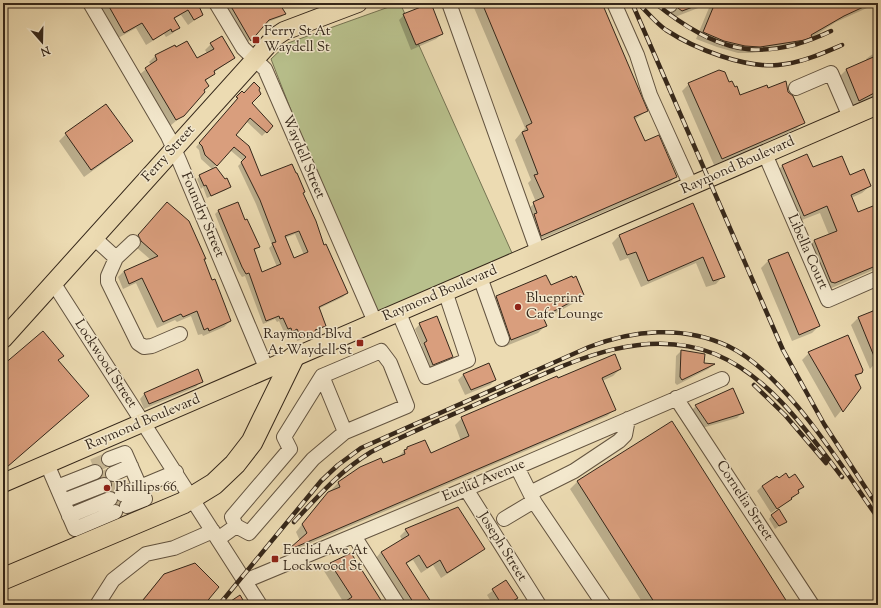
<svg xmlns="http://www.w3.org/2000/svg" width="881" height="608" font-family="'Sorts Mill Goudy',serif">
<rect width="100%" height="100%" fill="#ecdbb2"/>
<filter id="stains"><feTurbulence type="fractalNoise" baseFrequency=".005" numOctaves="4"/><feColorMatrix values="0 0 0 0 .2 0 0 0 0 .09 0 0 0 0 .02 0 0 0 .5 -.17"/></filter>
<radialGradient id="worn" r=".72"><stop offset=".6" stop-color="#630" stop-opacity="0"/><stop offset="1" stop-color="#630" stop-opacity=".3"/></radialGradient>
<!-- green -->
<path fill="#b8c08c" stroke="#767453" d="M400,3L516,262L373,321L271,59L288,43Z"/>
<!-- shadow -->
<path fill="#0003" fill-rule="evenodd" d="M97,3H124L127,8L135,3H148L157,20L186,3H197L203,14L188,25L181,15L174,19L179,27L173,33L166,37L164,34L146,45L136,28L118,38Z
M278,3L285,14L281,17L265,23L247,43L224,4Z
M472,3H601L647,111L634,120L644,143L676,176L669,184L534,242L527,210L536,202L528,183L531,180L515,140L525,128Z
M666,3H878L836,22L797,47L752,53H738L717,47L696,39L711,3L675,17L671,15V5Z
M404,15L442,34L436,39L411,50L399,20Z
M211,44L234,58L213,73L205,82L208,86L183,115L170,126L139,75L151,65L149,62L155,56L175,46L197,59L207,53L205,50Z
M878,50V94L852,107L839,77L846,70L867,61L866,59ZM872,54H875L878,61H876Z
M689,84L740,97L768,89L787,92L803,122L796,129L714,165L682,91Z
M242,93L272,126L262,136L246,121L234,135L261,178L302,194L324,246L347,293L343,297L318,309L325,326L321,329L314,332L311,337L297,341L294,332L288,335L287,331L284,332L279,321L277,322L275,319L263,324L245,276L242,277L238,271L215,214L218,211L244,221L259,247L254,251L262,273L277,267L269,248L272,245L256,204L238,166L243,161L230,150L212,169L201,159L199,150L196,147ZM295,234L304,255L294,260L285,238Z
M66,134L131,141L124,148L84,177L59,141Z
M807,155L813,169L850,176L870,186L862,193L851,198L858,214L878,205V268L827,290L807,248L814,241L829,235L820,213L797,222L775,173L782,166Z
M200,176L230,186L226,190L207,198L203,187L201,189L197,179Z
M692,204L723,276L716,284L706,287L696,263L641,287L628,258L620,261L612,243L619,236Z
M162,209L203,260L230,321L224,327L203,336L202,334L198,335L191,316L177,322L175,320L157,328L136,283L123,289L118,277L124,271L151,260L136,247L132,242Z
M788,253L819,326L812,333L792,341L761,268L768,261Z
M550,287L583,295L576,302L543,320L545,326L538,333L504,347L489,304L496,297Z
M878,304V360L870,369L851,325L858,318L870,313Z
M420,324L452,357L447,362L428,369L419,349L422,346L415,329Z
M681,351L703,364L713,365L708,369L677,385L675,383L676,356Z
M809,353L861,372L855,378L860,388L835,418L802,360Z
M57,360L81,403L3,470V367Z
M620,369L613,376L602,381L615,409L607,416L283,555L300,541L296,532L321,500L338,483L360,468L383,465L397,458L407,448L430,455L461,441L455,425L462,418L557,380Z
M464,374L495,380L490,385L465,395L458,380Z
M201,381L196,387L144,409L140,399L145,393Z
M732,389L742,413L737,418L702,428L691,411L696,406Z
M672,422L788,605H644L570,489L577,482Z
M789,479L803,486L793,498L771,513L757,491L762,486L779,480Z
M458,508L484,548L478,554L441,578L433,565L421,573L413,560L406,564L432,605H405L376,558L381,552L402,540L400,536L406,530Z
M772,515L786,521L775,529L769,519Z
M331,564L383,605H342L344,603L324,571Z
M164,574L203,605H138Z
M506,581L521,605H493L487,595Z"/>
<!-- building -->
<path fill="#d99e7d" stroke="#35271a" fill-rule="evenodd" d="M107,3H125L127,7L133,3H149L151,6L157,3H200L198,4L203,15L194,20L188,10L174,18L180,28L172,32L171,29L153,40L142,23L124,33Z
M229,3H279L286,14L269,20L251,41Z
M431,3L443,34L416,45L403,14Z
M482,3H602L648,111L634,117L645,141L659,135L677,177L541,236L534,214L537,213L533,202L544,197L534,175L538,174L522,132L528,130L526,126L532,123Z
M678,3H701V4L682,11L678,8Z
M715,3H872L844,16L811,35L812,37L805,40L760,47L745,46L724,41L703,32Z
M222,36L235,58L214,71L215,74L205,80L209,86L204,90L205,92L184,116L176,120L145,68L157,60L155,55L175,45L176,47L187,41L197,58L214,49L210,43Z
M878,55V91L859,101L846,69Z
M719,70L725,72L729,82L732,81L735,87L737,86L740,95L767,85L768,88L786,81L788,92L793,96L805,123L722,159L688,83Z
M254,82L260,88L259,90L261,94L252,103L273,126L267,133L250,118L236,135L249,146L261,176L292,164L296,173H297L305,192L303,193L316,221L324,245L326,244L348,293L319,307L326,326L315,330L316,333L304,338L301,337L297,329L292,332L291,328L288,329L283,318L280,319L279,316L266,321L249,273L246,274L242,267L218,210L238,202L245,220L247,219L260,247L254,249L262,272L281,264L272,243L276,242L260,200L241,162L246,157L234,147L217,166L205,155L202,146L199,143L238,98L236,97L242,91L244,93ZM299,231L308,252L294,258L285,236Z
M106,104L133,141L91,170L65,133Z
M807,154L813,167L842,156L850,175L864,169L871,186L851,195L858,212L878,204V265L835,283L831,282L814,240L837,231L827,206L804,216L782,165Z
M216,167L225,179L227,178L231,187L211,196L206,185L204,186L199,175Z
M167,202L189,221L206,259H204L212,280L215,279L231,321L209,331L208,328L204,330L197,311L183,317L181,314L163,322L142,278L129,284L124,271L158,256L141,241L138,235Z
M693,203L725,277L713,281L703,257L648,281L636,252L627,255L619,235Z
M788,252L820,326L799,335L768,260Z
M546,275L551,285L572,276L573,278L576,276L584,295L543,317L547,326L511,340L496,296Z
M878,309V366L858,317Z
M437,316L453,357L433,365L424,343L427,341L419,323Z
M43,331L64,356L58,360L89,396L7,467L3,462V365Z
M848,335L863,370L862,373L855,375L861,388L843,412L808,352Z
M681,350L705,354L704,363L715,364L682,380L680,377Z
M615,354L621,369L602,378L616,410L291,549L290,548L307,533L302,524L328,492L340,487L338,482L360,467L381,458L383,463L405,454L404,450L407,449V447L425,440L431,453L469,436L461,417L557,376L558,378Z
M489,363L496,380L471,390L463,374Z
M198,369L203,382L149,404L144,393Z
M733,388L744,413L708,424L695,405Z
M672,421L789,605H656L577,481Z
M786,473L789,478L795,474L804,487L798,490L799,493L791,498L792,499L777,509L762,486L777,476L779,478Z
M458,507L485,549L447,573L440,560L427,568L419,555L406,563L433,605H415L381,552L409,535L405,529Z
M779,509L787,522L779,526L771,515Z
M351,553L384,605H340L352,597L330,563Z
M195,563L219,587L204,605H139L164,574Z
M506,580L518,598L511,602L513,605H502L492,589Z
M240,595L246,605H225Z"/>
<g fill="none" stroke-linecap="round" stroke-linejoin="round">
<!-- minor-tunnel -->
<path stroke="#c7b794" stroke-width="14" stroke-dasharray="14 7" stroke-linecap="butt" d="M93,466L109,459
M101,479L113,474
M107,492L119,487
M113,506L125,501"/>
<!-- minor casing -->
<g stroke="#635440" stroke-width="16">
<path id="minor" d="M90,3L168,136L179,160L267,370
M216,3L243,48L265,69L375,322
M449,3L538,252
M614,3L637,55L650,95L691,186
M670,3V5
M796,88L831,73L850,117
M765,154L828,300L878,278
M93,237L116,258L108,276V282L138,343L144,347L152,346L180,334
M116,258L133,242
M480,277L502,339
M54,284L260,605
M398,311L426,377L468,360L445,291
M322,376L345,432
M676,398L812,605
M109,459L125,453L140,487L176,472
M47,464L75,529L115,512
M517,467L535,503L604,605
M113,474L131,466
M57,487L95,472
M466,489L539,605
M530,493L574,471L619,441L625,435L628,419
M122,494L140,487L145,499L127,506
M63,501L104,485
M69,516L110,499
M504,519L534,501
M354,536L398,605
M218,539L236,526L232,517L290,449L284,437L322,376L381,351L390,363L407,406L345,432L313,459L249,533L236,526
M245,581L466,489L722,379
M97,605L113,580L146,554L174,548L213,531"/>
</g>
<!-- major casing -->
<g stroke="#35271a" stroke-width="20">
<path id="major" d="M3,339L275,37L284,31L358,3
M3,483L878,105"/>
</g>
<!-- highway casing -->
<g stroke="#35271a" stroke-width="23">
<path id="highway" d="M3,579L183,503L214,484L235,464L252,442L293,358"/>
</g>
<!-- minor -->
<use href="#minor" stroke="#f3e8cd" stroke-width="14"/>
<!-- major -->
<use href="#major" stroke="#ecdbb2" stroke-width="18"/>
<!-- highway -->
<use href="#highway" stroke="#ecdbb2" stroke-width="21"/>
<!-- rail casing -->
<g stroke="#35271a" stroke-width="4.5">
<path id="rail" d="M632,3L783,350L824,424L878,507
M638,3C647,12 656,23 666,30C695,49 744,68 778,65C801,63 821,54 842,45
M655,3C714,51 760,65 831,31
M754,385L785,415L826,463
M294,522C319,495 340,471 371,452C410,432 450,416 490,398C559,368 638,323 715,354C770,377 807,431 842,477
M219,605L321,481L338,465L361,448L589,347C633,330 683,325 728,346C786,374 841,466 878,518"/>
</g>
<!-- rail -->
<use href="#rail" stroke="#f3e8cd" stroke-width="3" stroke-dasharray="9" stroke-linecap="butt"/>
</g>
<!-- markers -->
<g fill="#8f2418" stroke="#f3e8cd" stroke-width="1.5">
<rect x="252" y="36" width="8" height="8" rx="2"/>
<circle cx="518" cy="307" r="4"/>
<rect x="356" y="339" width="8" height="8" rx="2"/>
<circle cx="107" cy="488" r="4"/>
<rect x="271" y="555" width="8" height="8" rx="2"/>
</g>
<g text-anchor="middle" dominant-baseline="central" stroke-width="3" stroke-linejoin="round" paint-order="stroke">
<!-- poi labels -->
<g font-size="14" fill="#35271a" stroke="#f3e8cd" text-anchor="start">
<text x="264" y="32">Ferry St At<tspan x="264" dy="16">Waydell St</tspan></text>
<text x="526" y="299">Blueprint<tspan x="526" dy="16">Cafe Lounge</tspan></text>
<text x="352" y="335" text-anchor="end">Raymond Blvd<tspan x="352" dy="16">At Waydell St</tspan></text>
<text x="115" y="488">Phillips 66</text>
<text x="283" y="551">Euclid Ave At<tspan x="283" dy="16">Lockwood St</tspan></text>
</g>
<!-- street labels -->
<g font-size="14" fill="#35271a" stroke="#f3e8cd">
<text transform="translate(169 154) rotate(-48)">Ferry Street</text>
<text transform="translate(303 157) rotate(67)">Waydell Street</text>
<text transform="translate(738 166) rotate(-24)">Raymond Boulevard</text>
<text transform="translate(202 215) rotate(67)">Foundry Street</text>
<text transform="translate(807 252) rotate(66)">Libella Court</text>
<text transform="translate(440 294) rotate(-23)">Raymond Boulevard</text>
<text transform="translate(105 364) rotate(57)">Lockwood Street</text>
<text transform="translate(143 423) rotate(-23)">Raymond Boulevard</text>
<text transform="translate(484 481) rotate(-23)">Euclid Avenue</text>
<text transform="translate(744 501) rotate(57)">Cornelia Street</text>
<text transform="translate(502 547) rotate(58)">Joseph Street</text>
</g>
</g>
<!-- margin -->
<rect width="881" height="608" fill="none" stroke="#ecdbb2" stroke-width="16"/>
<rect x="4" y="4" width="873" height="600" fill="none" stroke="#35271a" stroke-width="2"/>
<rect x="8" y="8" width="865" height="592" fill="none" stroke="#35271a"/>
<!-- north arrow -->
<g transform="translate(42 42) rotate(160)" stroke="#f3e8cd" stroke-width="3" paint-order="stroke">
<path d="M0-3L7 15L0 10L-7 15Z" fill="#35271a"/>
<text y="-6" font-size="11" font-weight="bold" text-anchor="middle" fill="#35271a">N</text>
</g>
<rect width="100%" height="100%" filter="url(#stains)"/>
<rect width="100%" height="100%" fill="url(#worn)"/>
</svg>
